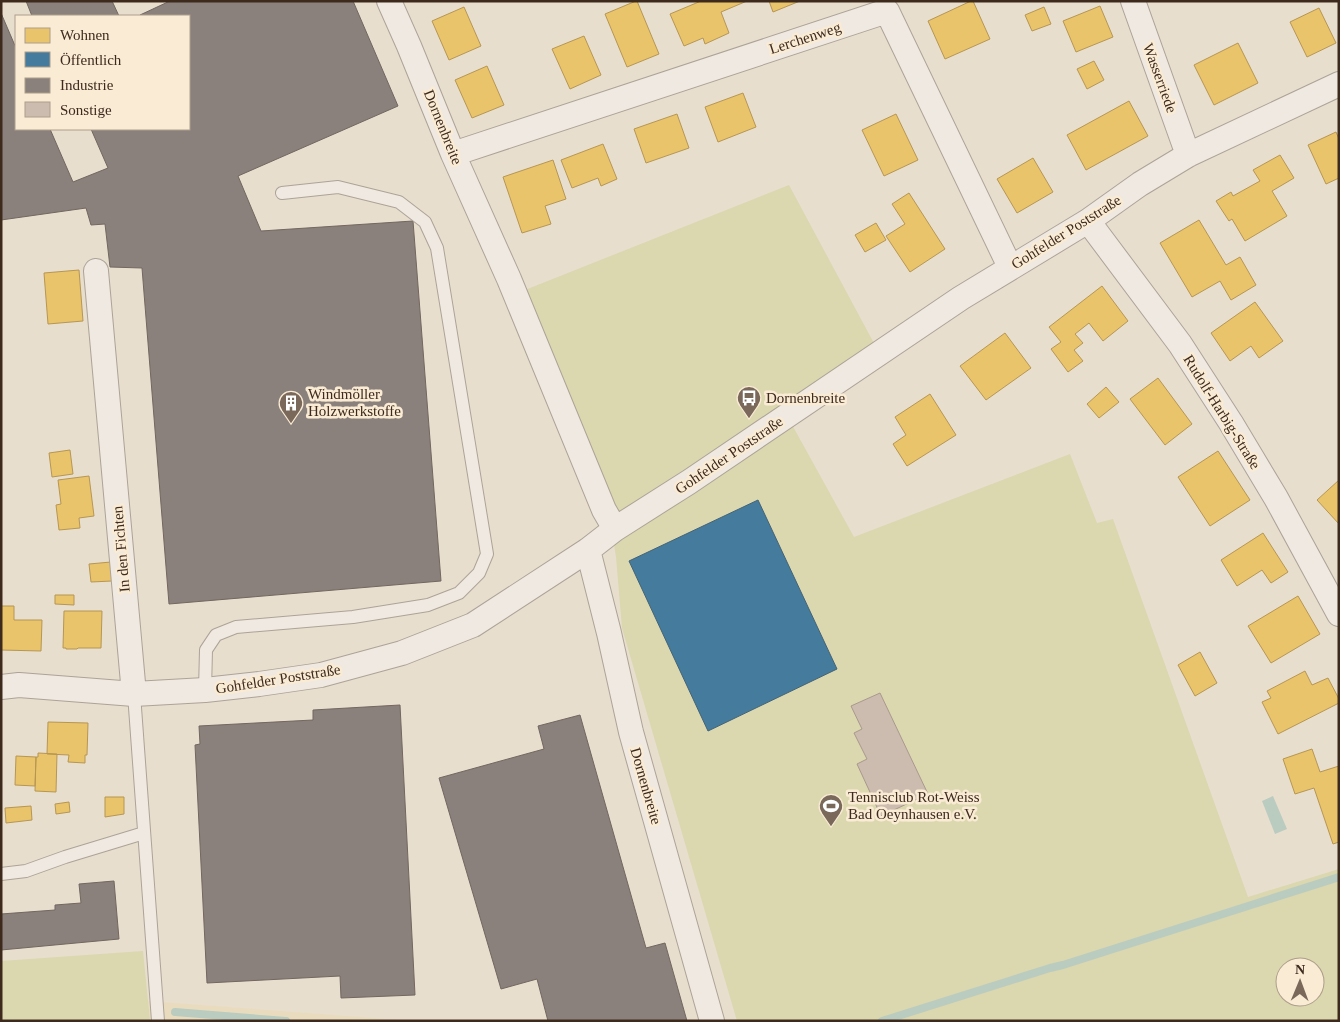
<svg xmlns="http://www.w3.org/2000/svg" width="1340" height="1022" font-family="'Times New Roman',serif">
<rect width="100%" height="100%" fill="#e8dece"/>
<!-- farmland -->
<path fill="#e9dcbe" d="M148,1001L401,1020L403,1021H150Z"/>
<!-- green -->
<path fill="#dbd7af" fill-rule="evenodd" d="M789,185L876,347L785,412L854,537L1070,454L1097,523L1113,519L1248,897L1339,869V1021H737L622,628L616,557L608,508L520,292ZM1285,967H1315V997H1285Z
M143,951L150,1021H1V961Z"/>
<!-- water -->
<path fill="#baccbf" d="M1273,796L1287,829L1275,834L1262,801Z"/>
<!-- homes -->
<path fill="#e9c46a" stroke="#b69653" d="M636,1H637L659,54L627,67L605,14Z
M701,1H747L721,12L729,33L705,44L703,38L684,46L670,14Z
M769,1H800L773,12Z
M971,1H973L990,39L945,59L928,21Z
M1100,6L1113,37L1076,52L1063,21Z
M464,7L481,46L449,60L432,21Z
M1044,7L1051,24L1032,31L1025,15Z
M1319,8L1336,43L1307,57L1290,22Z
M584,36L601,75L570,89L552,49Z
M1238,43L1258,83L1214,105L1194,65Z
M1094,61L1104,80L1087,89L1077,69Z
M487,66L504,105L472,118L455,80Z
M743,93L756,127L718,142L705,107Z
M1129,101L1148,136L1086,170L1067,135Z
M677,114L689,148L646,163L634,129Z
M896,114L918,160L884,176L862,130Z
M1336,132L1339,139V178L1326,184L1308,145Z
M603,144L617,179L601,186L598,178L572,188L561,160Z
M1280,155L1294,178L1272,191L1287,216L1245,241L1232,219L1229,221L1216,201L1231,192L1233,196L1260,181L1253,170Z
M1033,158L1053,192L1017,213L997,179Z
M553,160L566,199L545,206L551,224L522,233L503,177Z
M909,193L945,249L910,272L886,236L905,224L892,204Z
M1199,220L1226,265L1240,257L1256,285L1231,300L1220,281L1192,297L1160,243Z
M876,223L886,240L865,252L855,235Z
M79,270L83,321L48,324L44,273Z
M1102,286L1128,321L1103,341L1089,323L1075,334L1083,343L1074,350L1083,361L1068,372L1051,349L1061,342L1049,327Z
M1255,302L1283,341L1259,358L1251,346L1230,361L1211,333Z
M1005,333L1031,368L986,400L960,366Z
M1158,378L1192,424L1165,445L1130,399Z
M1106,387L1119,402L1099,418L1087,404Z
M930,394L956,435L907,466L893,444L906,435L895,417Z
M70,450L73,474L52,477L49,453Z
M1218,451L1250,500L1210,526L1178,477Z
M89,476L94,516L79,518L80,528L59,530L56,505L61,504L58,480Z
M1339,480V524L1317,500Z
M1263,533L1288,572L1271,583L1262,570L1237,586L1221,560Z
M111,562L112,581L91,582L89,564Z
M55,595H74V605L55,604Z
M1298,596L1320,634L1271,663L1248,626Z
M1,606H14V620H42L41,651L1,650Z
M64,611H102L101,648H78L77,649H66V648H63Z
M1200,652L1217,683L1195,696L1178,665Z
M1305,671L1312,685L1328,678L1339,699V703L1278,734L1262,702L1271,698L1267,691Z
M48,722L88,723L87,755H85V763L68,762L69,755L47,754Z
M1312,749L1320,772L1339,766V842L1333,844L1314,788L1295,794L1283,759Z
M38,753L57,754L56,792L35,791L36,757H38Z
M16,756L36,757L35,786L15,785Z
M105,797H124V814L105,817Z
M69,802L70,812L56,814L55,804Z
M31,806L32,820L6,823L5,808Z"/>
<!-- public -->
<path fill="#457b9d" stroke="#436377" d="M758,500L837,669L708,731L629,561Z"/>
<!-- industry -->
<path fill="#8a817c" stroke="#736760" d="M26,1H112L119,16H32Z
M170,1H353L398,106L238,176L261,231L413,221L441,581L169,604L142,268L110,267L105,224L91,225L86,208L1,220V13L16,48V129H50L73,182L108,168L91,129H189V16H141L140,15Z
M400,705L415,995L341,998L340,976L207,983L195,745L200,744L199,726L313,720V710Z
M580,715L646,948L665,943L687,1021H548L537,979L501,989L439,778L544,749L538,726Z
M114,881L119,939L1,950V914L55,910V905L81,903L79,884Z"/>
<g fill="none" stroke-linecap="round" stroke-linejoin="round">
<!-- stream -->
<path stroke="#baccbf" stroke-width="8" d="M175,1012L286,1021
M882,1021L1050,968L1063,965L1339,877"/>
</g>
<!-- building -->
<path fill="#ccbcaf" stroke="#a9998d" d="M880,693L928,794L881,816L857,764L867,759L854,733L862,729L851,706Z"/>
<g fill="none" stroke-linecap="round" stroke-linejoin="round">
<!-- lane casing -->
<g stroke="#ada397" stroke-width="14">
<path id="lane" d="M205,690L206,650L216,635L236,627L353,617L428,605L459,593L479,573L487,554L437,248L425,222L399,202L338,187L282,193
M134,694L158,1021
M1,874L26,871L65,857L144,833"/>
</g>
<!-- street casing -->
<g stroke="#ada397" stroke-width="26">
<path id="street" d="M389,1L409,46L453,154L509,279L604,510L615,529
M1133,1L1188,155
M453,154L887,11L1010,267
M1088,221L1180,344L1231,423L1276,498L1339,614
M96,271L134,694
M588,550L609,633L631,732L712,1021
M1,687L19,685L134,694L205,690L259,684L321,675L402,653L473,625L588,550L615,529L689,482L961,298L1088,221L1140,184L1188,155L1339,84"/>
</g>
<!-- lane -->
<use href="#lane" stroke="#efe9e1" stroke-width="12"/>
<!-- street -->
<use href="#street" stroke="#efe9e1" stroke-width="24"/>
</g>
<!-- icons -->
<defs>
<g id="bus-pin" transform="scale(1.25)"><path d="M0 17L-7.5 6A9.5 9.5 0 1 1 7.5 6Z" fill="#7a695b" stroke="#f9ebd4"/><path d="M-5-6H5V4H4V6H2V4H-2V6H-4V4H-5ZM-3.5-4V0h7V-4ZM-3.5 1.2v1.5H-2V1.2ZM2 1.2v1.5H3.5V1.2Z" fill="#fff"/></g>
<g id="building-pin" transform="scale(1.25)"><path d="M0 17L-7.5 6A9.5 9.5 0 1 1 7.5 6Z" fill="#7a695b" stroke="#f9ebd4"/><path d="M-4-6H4V6H1V3H-1V6H-4ZM-2.5-4.3h1.7v1.8h-1.7ZM.8-4.3h1.7v1.8H.8ZM-2.5-1h1.7V.8h-1.7ZM.8-1h1.7V.8H.8Z" fill="#fff"/></g>
<g id="stadium-pin" transform="scale(1.25)"><path d="M0 17L-7.5 6A9.5 9.5 0 1 1 7.5 6Z" fill="#7a695b" stroke="#f9ebd4"/><path d="M0-5a6.5 5 0 1 0 0 10a6.5 5 0 1 0 0-10ZM-3.5-1.8h7v3.6h-7Z" fill="#fff"/></g>
</defs>
<g fill-rule="evenodd">
<use href="#bus-pin" x="749" y="398"/>
<use href="#building-pin" x="291" y="403"/>
<use href="#stadium-pin" x="831" y="806"/>
</g>
<g text-anchor="middle" dominant-baseline="central" stroke-width="5" stroke-linejoin="round" paint-order="stroke">
<!-- street labels -->
<g font-size="15" fill="#3e2a1d" stroke="#f9ebd4">
<text transform="translate(805 38) rotate(-18)">Lerchenweg</text>
<text transform="translate(1160 78) rotate(70)">Wasserriede</text>
<text transform="translate(443 127) rotate(68)">Dornenbreite</text>
<text transform="translate(1066 232) rotate(-32)">Gohfelder Poststraße</text>
<text transform="translate(1222 412) rotate(58)">Rudolf-Harbig-Straße</text>
<text transform="translate(729 455) rotate(-34)">Gohfelder Poststraße</text>
<text transform="translate(121 549) rotate(-95)">In den Fichten</text>
<text transform="translate(278 679) rotate(-9)">Gohfelder Poststraße</text>
<text transform="translate(646 786) rotate(74)">Dornenbreite</text>
</g>
<!-- poi labels -->
<g font-size="15" fill="#3e2a1d" stroke="#f9ebd4" text-anchor="start">
<text x="308" y="394">Windmöller<tspan x="308" dy="17">Holzwerkstoffe</tspan></text>
<text x="766" y="398">Dornenbreite</text>
<text x="848" y="797">Tennisclub Rot-Weiss<tspan x="848" dy="17">Bad Oeynhausen e.V.</tspan></text>
</g>
</g>
<!-- border -->
<rect width="1340" height="1022" fill="none" stroke="#3e2a1d" stroke-width="5"/>
<!-- legend -->
<rect x="15" y="15" width="175" height="115" fill="#f9ebd4" stroke="#ae9e8b"/>
<rect x="25" y="28" width="25" height="15" fill="#e9c46a" stroke="#ae9e8b"/>
<text x="60" y="40" font-size="15" fill="#3e2a1d">Wohnen</text>
<rect x="25" y="52" width="25" height="15" fill="#457b9d" stroke="#ae9e8b"/>
<text x="60" y="65" font-size="15" fill="#3e2a1d">Öffentlich</text>
<rect x="25" y="78" width="25" height="15" fill="#8a817c" stroke="#ae9e8b"/>
<text x="60" y="90" font-size="15" fill="#3e2a1d">Industrie</text>
<rect x="25" y="102" width="25" height="15" fill="#ccbcaf" stroke="#ae9e8b"/>
<text x="60" y="115" font-size="15" fill="#3e2a1d">Sonstige</text>
<!-- north arrow -->
<g transform="translate(1300 982) rotate(1)"><circle r="24" fill="#f9ebd4" stroke="#ae9e8b"/>
<path d="M0-4L9 19L0 12L-9 19Z" fill="#7a695b"/>
<text y="-8" font-size="14" font-weight="bold" text-anchor="middle" fill="#3e2a1d">N</text>
</g>
</svg>
